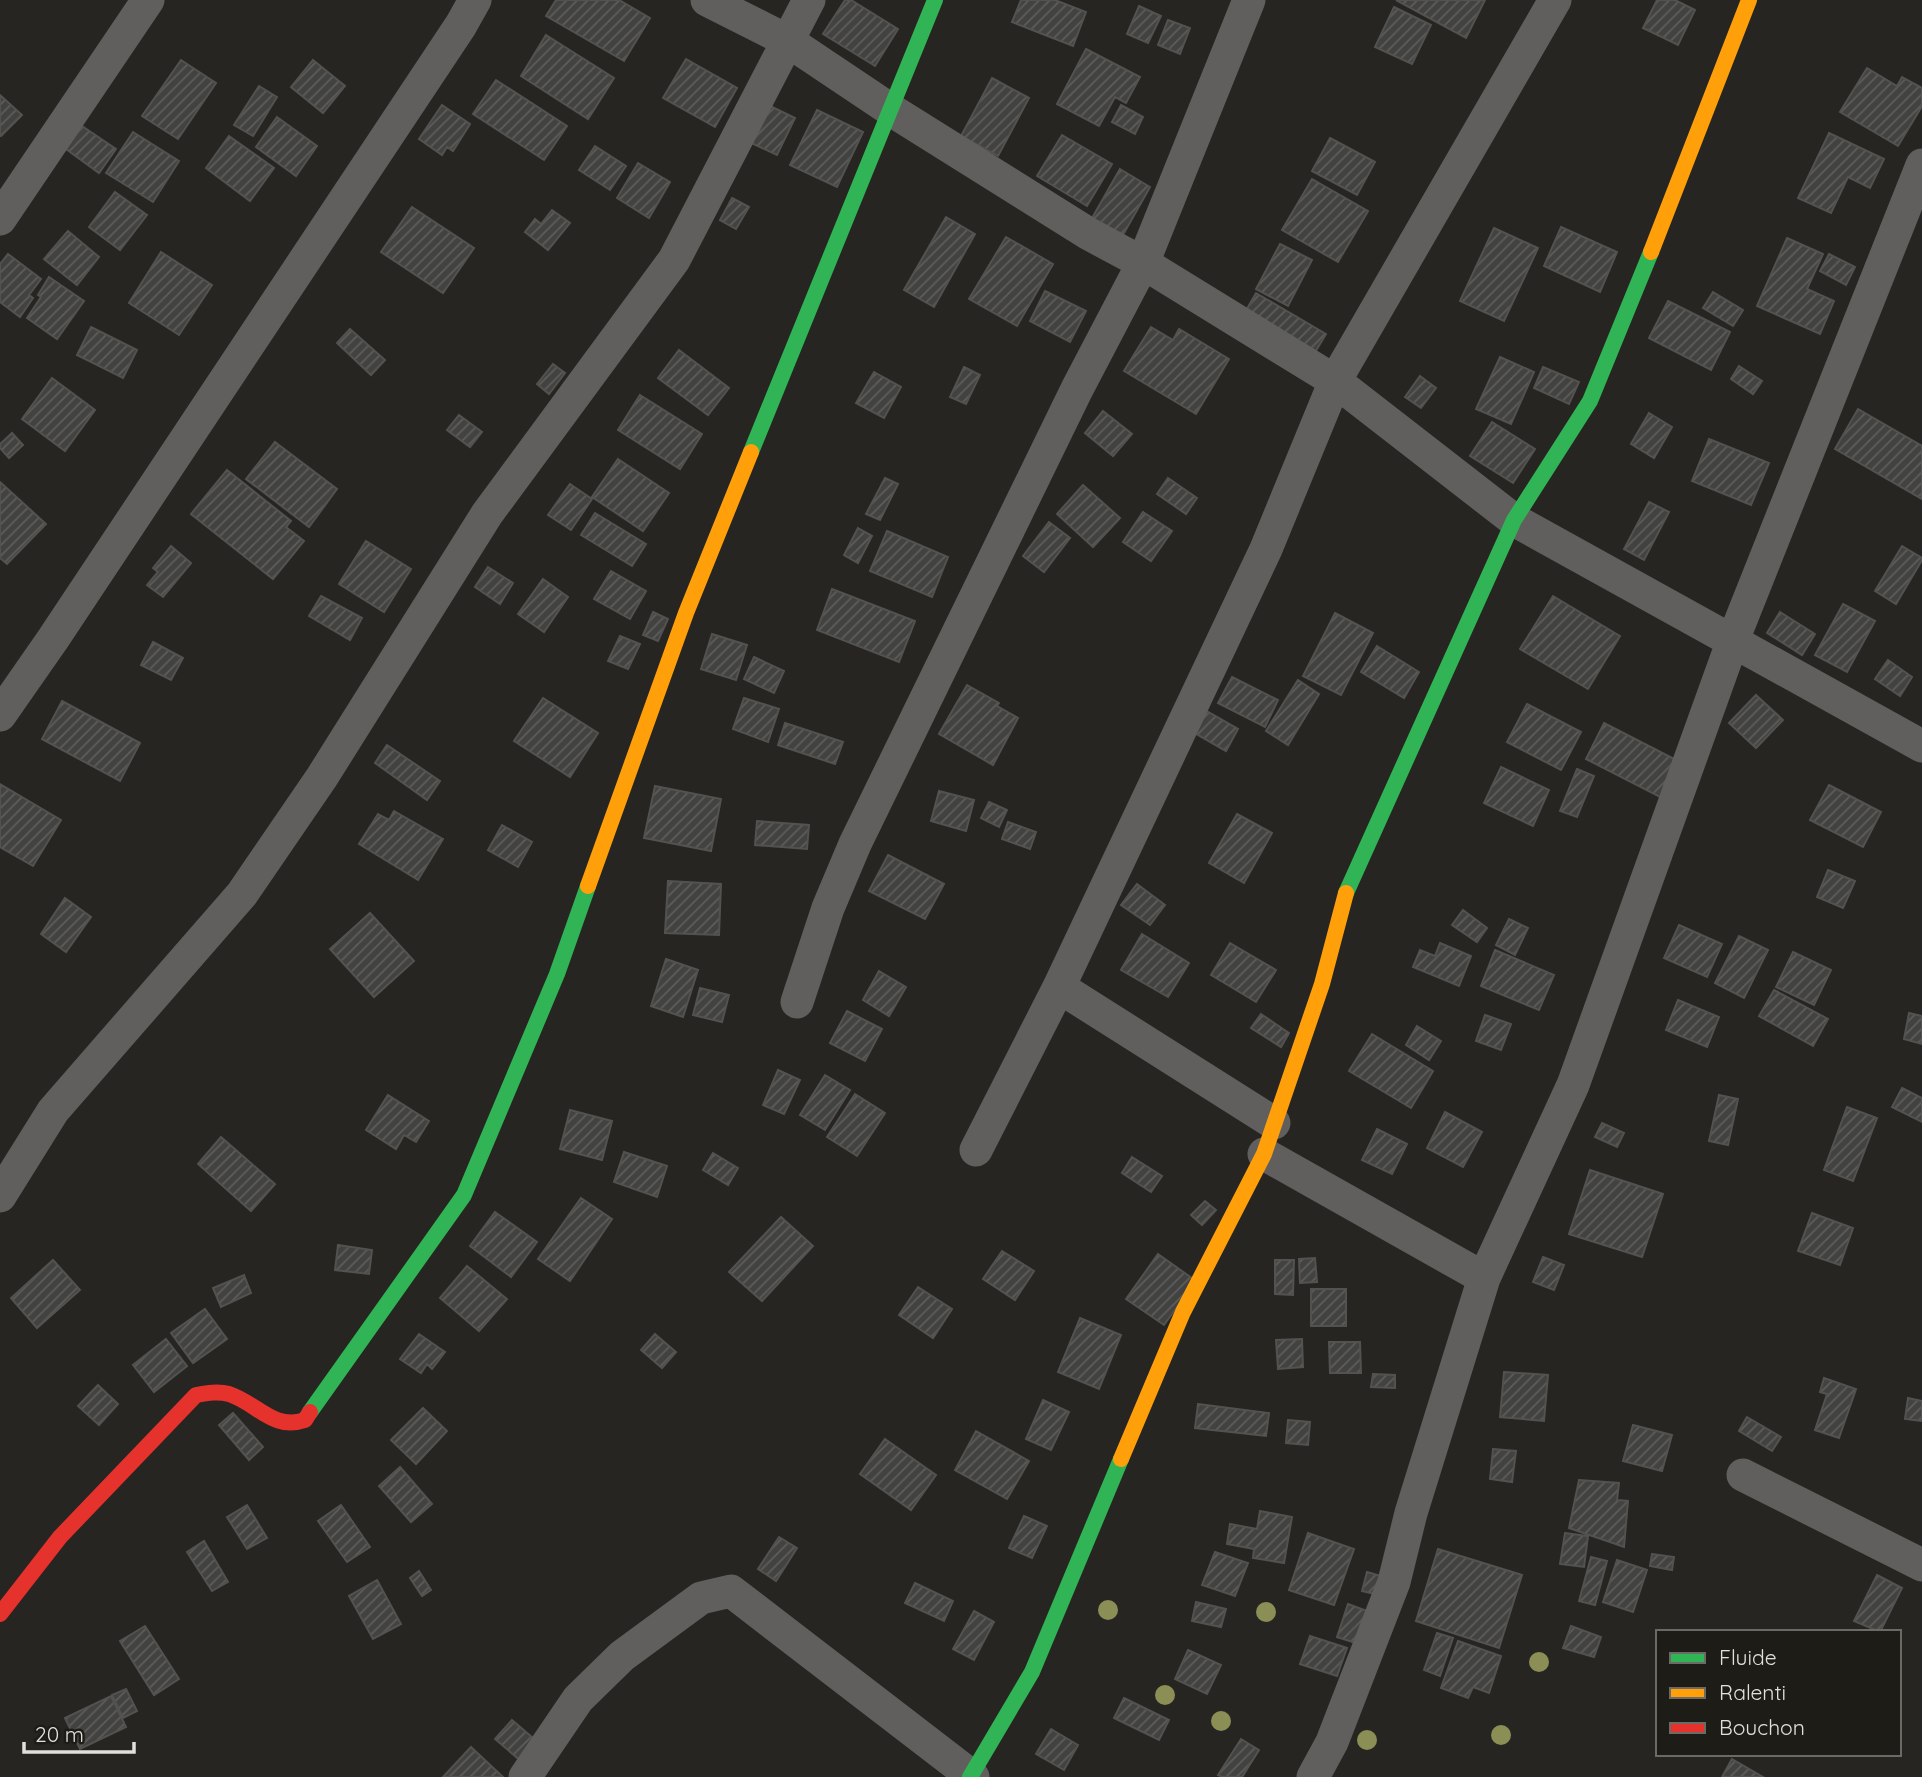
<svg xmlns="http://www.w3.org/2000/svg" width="1922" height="1777" font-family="Quicksand,sans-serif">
<defs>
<pattern id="building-hatch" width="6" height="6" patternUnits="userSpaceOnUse" patternTransform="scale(1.75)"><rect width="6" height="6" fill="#424240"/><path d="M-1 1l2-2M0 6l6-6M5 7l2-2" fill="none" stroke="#5d5d5b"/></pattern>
</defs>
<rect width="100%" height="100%" fill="#262521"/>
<!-- building -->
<path fill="url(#building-hatch)" stroke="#535251" stroke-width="2" d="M556,0H619L650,18L624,61L546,16Z
M845,0H851L898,29L875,66L823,34Z
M1021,0H1055L1086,12L1073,46L1012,22Z
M1396,0H1485L1466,38Z
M1657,0H1675L1695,10L1678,45L1643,28Z
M1139,6L1161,16L1148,43L1127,34Z
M1394,7L1431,25L1412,64L1375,47Z
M1168,20L1190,28L1180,54L1158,45Z
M546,35L614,78L588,119L521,76Z
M1086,49L1140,77L1126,103L1115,97L1099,126L1057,104Z
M686,59L737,88L715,127L663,98Z
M181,60L216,83L178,139L142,116Z
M313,60L345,86L323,113L291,87Z
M1867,68L1897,86L1902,77L1922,88V106L1898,146L1840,112Z
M992,78L1029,98L998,156L961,136Z
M496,80L567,126L544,160L473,114Z
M259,86L277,97L253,136L234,125Z
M0,95L22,115L1,136H0Z
M766,104L795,118L777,155L747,141Z
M442,105L470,124L453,151L447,147L442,155L419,139Z
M1121,105L1143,117L1135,134L1112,122Z
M817,110L863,132L837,187L790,165Z
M277,117L317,146L296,176L256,147Z
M82,126L116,149L99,173L66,149Z
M133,132L179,161L153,202L106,173Z
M1829,133L1884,159L1870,188L1848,177L1831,213L1798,198Z
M1062,135L1112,164L1087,206L1037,176Z
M229,136L274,168L250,201L206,168Z
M1330,138L1375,162L1357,195L1312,171Z
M595,146L626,166L610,190L579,170Z
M638,163L670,182L649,218L617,198Z
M1120,169L1150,187L1123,235L1092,218Z
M1312,179L1368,211L1338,262L1282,230Z
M115,192L147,215L120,250L89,227Z
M732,198L749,207L736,229L720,220Z
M412,207L474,248L443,293L381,252Z
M552,210L570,223L548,250L525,232L535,219L541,224Z
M946,217L975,234L934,307L904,290Z
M1561,227L1617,252L1600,292L1544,266Z
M1494,228L1538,248L1504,321L1460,301Z
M68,231L99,257L77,285L44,259Z
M1006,237L1053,264L1017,326L969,299Z
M1787,238L1823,254L1807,289L1834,301L1820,334L1757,306Z
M1280,244L1312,260L1288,306L1256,289Z
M161,252L212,285L179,335L129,303Z
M8,254L41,279L29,295L33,298L20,317L0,302V264Z
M1829,254L1855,267L1846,285L1820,271Z
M49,277L84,301L57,339L27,318L41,297L38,295Z
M1045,291L1086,311L1070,342L1030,321Z
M1713,292L1743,310L1733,326L1703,308Z
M1256,293L1326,334L1314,354L1244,314Z
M1668,301L1730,332L1711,370L1649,338Z
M91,327L137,350L123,378L77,355Z
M1151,327L1173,340L1179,329L1229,359L1196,414L1124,371Z
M350,329L385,360L371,375L337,343Z
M679,350L729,388L708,415L658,378Z
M1500,357L1534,372L1511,424L1476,409Z
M553,364L565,373L549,394L537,384Z
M1739,366L1762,381L1753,394L1731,379Z
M964,367L980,375L966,404L950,397Z
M1543,367L1579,382L1569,404L1534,388Z
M874,372L901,387L884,418L856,403Z
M1420,376L1436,388L1421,408L1405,397Z
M52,378L95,410L65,451L22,419Z
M640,395L702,434L680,469L618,430Z
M1858,409L1922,446V499L1835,449Z
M1103,411L1132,434L1113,456L1085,433Z
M1649,413L1672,427L1654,458L1631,444Z
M459,415L482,432L470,447L447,430Z
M1492,422L1535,449L1513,483L1470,456Z
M12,433L23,445L9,458L0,448V444Z
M1709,439L1769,463L1751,505L1692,481Z
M275,442L337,489L309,527L246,479Z
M618,459L669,493L643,531L592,497Z
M227,470L291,521L286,527L304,541L273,579L191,514Z
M885,478L898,484L880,520L866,514Z
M1168,478L1197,498L1186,514L1157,494Z
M0,482L46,524L7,564L0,558Z
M570,484L592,499L571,530L548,515Z
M1083,485L1120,518L1093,547L1057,514Z
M1649,502L1669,512L1644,560L1624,549Z
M1143,512L1172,531L1151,561L1123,542Z
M595,513L646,544L632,566L581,535Z
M1049,522L1070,538L1044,572L1023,556Z
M858,528L872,536L858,563L844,555Z
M887,531L948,557L932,597L870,571Z
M366,541L411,569L384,612L339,584Z
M171,546L191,563L163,597L147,585L158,572L153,568Z
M1902,546L1922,558V560L1896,604L1875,591Z
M488,567L513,583L500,604L475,587Z
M611,571L646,591L630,619L594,599Z
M543,579L568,597L544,632L518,614Z
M832,589L915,621L899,662L817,630Z
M321,596L362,618L350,640L309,616Z
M1553,596L1620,636L1588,689L1520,649Z
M1843,604L1875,621L1847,672L1815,655Z
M653,612L668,619L658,641L643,635Z
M1780,612L1815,634L1802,655L1767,633Z
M1335,613L1373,633L1341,695L1303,676Z
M712,634L747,645L736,680L701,669Z
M620,636L640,644L628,669L608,661Z
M153,642L183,658L171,680L141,665Z
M1377,646L1419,672L1404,698L1361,672Z
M754,657L784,671L774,693L744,679Z
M1888,660L1912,677L1900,696L1875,679Z
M1232,677L1278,700L1265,727L1218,703Z
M1298,680L1319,694L1288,745L1266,731Z
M967,685L999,703L997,706L1018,718L993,765L939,734Z
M1756,695L1783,720L1756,748L1729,723Z
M543,698L598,733L570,777L514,741Z
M744,698L779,709L768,742L733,729Z
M62,701L140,743L120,781L42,739Z
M1527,704L1581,732L1561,770L1507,742Z
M1205,710L1238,729L1226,751L1193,732Z
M785,723L843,742L835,764L778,745Z
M1604,723L1680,762L1662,798L1586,759Z
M387,745L440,781L427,800L375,763Z
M1501,767L1549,790L1533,826L1484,803Z
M1577,769L1594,776L1577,817L1560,811Z
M0,784L61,820L33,866L0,847Z
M1829,785L1881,812L1863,847L1810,820Z
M655,786L721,799L711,851L644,838Z
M939,791L974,800L966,831L931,821Z
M989,802L1007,810L999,827L981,818Z
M394,811L443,839L418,880L359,844L378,814L389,820Z
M1237,814L1272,833L1244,883L1209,863Z
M757,821L809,825L807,849L755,845Z
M1008,822L1036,832L1030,849L1002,839Z
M502,825L532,842L518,867L488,850Z
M888,855L944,884L925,919L869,891Z
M1828,870L1855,881L1843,908L1817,897Z
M668,881L721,884L719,935L665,933Z
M1137,884L1165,905L1150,925L1121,905Z
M65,898L91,917L66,952L41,934Z
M1463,910L1487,928L1477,942L1452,925Z
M370,913L414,961L374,997L330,949Z
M1509,919L1528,928L1515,955L1496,945Z
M1679,925L1722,944L1707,977L1664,958Z
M1142,934L1189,963L1168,997L1121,970Z
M1739,936L1768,950L1744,998L1715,983Z
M1230,943L1276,970L1256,1002L1211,975Z
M1440,943L1471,956L1459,986L1413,967L1420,950L1435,956Z
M1495,950L1554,975L1539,1010L1481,986Z
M1793,952L1831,970L1814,1005L1776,987Z
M666,959L698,970L683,1017L651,1006Z
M879,971L906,987L889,1016L863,1000Z
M700,988L729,995L722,1022L693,1015Z
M1774,990L1828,1019L1813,1046L1759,1016Z
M1678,1000L1719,1017L1707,1047L1666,1030Z
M847,1011L882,1029L865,1061L830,1043Z
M1909,1013L1922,1016V1044L1904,1039Z
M1261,1014L1289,1033L1281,1047L1251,1028Z
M1485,1015L1511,1024L1501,1050L1476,1041Z
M1417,1026L1441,1041L1429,1060L1406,1045Z
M1372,1034L1433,1071L1411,1108L1349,1071Z
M778,1070L800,1080L784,1114L763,1105Z
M825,1075L850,1090L825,1130L800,1115Z
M1902,1088L1922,1098V1122L1892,1107Z
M855,1094L885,1113L857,1156L827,1137Z
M388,1095L429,1121L416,1142L404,1135L396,1149L366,1130Z
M1719,1095L1738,1099L1728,1145L1709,1141Z
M1847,1107L1877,1118L1853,1181L1824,1170Z
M570,1110L612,1121L602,1160L560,1149Z
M1445,1112L1482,1132L1463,1167L1427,1148Z
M1602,1123L1624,1133L1617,1147L1595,1137Z
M1377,1129L1407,1144L1392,1174L1362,1160Z
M221,1137L275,1184L251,1211L198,1164Z
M624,1152L667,1166L657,1197L614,1182Z
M713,1153L738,1168L728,1185L703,1170Z
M1132,1157L1162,1176L1151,1192L1122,1173Z
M1590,1170L1663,1194L1642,1257L1569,1234Z
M581,1198L612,1219L570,1281L538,1259Z
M1205,1201L1216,1210L1202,1225L1191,1215Z
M495,1212L537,1242L511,1277L470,1246Z
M1812,1213L1853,1228L1840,1265L1798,1251Z
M781,1217L813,1246L762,1301L729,1272Z
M338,1245L372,1250L369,1274L335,1270Z
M1002,1251L1034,1271L1015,1300L983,1279Z
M1158,1254L1196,1281L1164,1325L1126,1299Z
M1543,1257L1564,1265L1554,1290L1533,1282Z
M1315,1258L1317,1282L1300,1283L1299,1259Z
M53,1260L80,1290L37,1328L11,1298Z
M1275,1260H1294L1293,1295L1275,1294Z
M467,1266L507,1299L479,1331L440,1298Z
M244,1275L251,1293L221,1307L213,1288Z
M918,1287L952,1309L933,1338L899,1315Z
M1311,1289H1346V1326H1311Z
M205,1309L227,1339L193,1363L171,1333Z
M1080,1318L1121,1335L1099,1389L1058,1372Z
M419,1334L445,1352L432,1369L427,1364L421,1373L400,1359Z
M655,1334L676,1352L662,1368L641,1350Z
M166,1339L187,1366L154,1392L133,1365Z
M1302,1339L1303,1367L1278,1369L1276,1340Z
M1329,1342H1360L1361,1373H1330Z
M1504,1372L1548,1375L1544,1421L1500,1417Z
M1373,1374L1395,1375V1388L1371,1387Z
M1824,1378L1856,1389L1839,1438L1815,1430L1827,1394L1820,1392Z
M98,1385L118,1404L99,1425L78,1406Z
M1908,1398L1922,1401V1421L1905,1419Z
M1043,1400L1069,1412L1051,1450L1026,1439Z
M1198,1404L1269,1413L1266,1436L1195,1428Z
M423,1408L447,1431L416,1464L391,1440Z
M233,1413L263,1447L249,1460L219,1425Z
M1747,1417L1781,1437L1772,1451L1739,1431Z
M1288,1420L1310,1422L1308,1445L1286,1443Z
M1633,1425L1672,1435L1662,1471L1623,1461Z
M976,1431L1029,1461L1007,1499L955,1470Z
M885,1439L936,1475L911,1510L860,1474Z
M1493,1449L1516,1451L1512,1482L1490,1479Z
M400,1467L432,1504L411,1522L379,1486Z
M1579,1480L1619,1483L1617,1500L1628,1501L1624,1547L1569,1528Z
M247,1505L267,1538L247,1549L227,1517Z
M341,1505L370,1547L347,1562L318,1521Z
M1260,1511L1292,1517L1284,1563L1253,1558L1254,1549L1227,1544L1230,1524L1257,1529Z
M1024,1516L1047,1526L1032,1558L1009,1548Z
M1308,1533L1354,1549L1334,1605L1289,1590Z
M1565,1533L1588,1536L1584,1567L1560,1564Z
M779,1537L797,1548L776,1581L758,1569Z
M204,1541L228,1582L212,1591L187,1552Z
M1438,1549L1522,1575L1499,1648L1416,1621Z
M1215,1552L1248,1563L1235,1596L1202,1585Z
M1652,1554L1674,1557L1672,1570L1650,1566Z
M1591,1557L1607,1561L1595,1605L1579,1601Z
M1617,1560L1647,1570L1633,1612L1603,1602Z
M419,1571L431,1590L422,1596L410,1578Z
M1367,1572L1384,1577L1379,1595L1362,1591Z
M1877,1575L1902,1588L1880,1632L1854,1621Z
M377,1580L401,1624L373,1639L349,1596Z
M915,1583L953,1601L944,1621L905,1603Z
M1196,1602L1226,1609L1221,1627L1192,1621Z
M1348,1604L1370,1612L1359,1644L1337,1637Z
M974,1611L994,1622L974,1660L953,1649Z
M145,1626L179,1679L154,1695L120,1641Z
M1571,1626L1601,1637L1594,1657L1563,1648Z
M1437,1633L1453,1638L1440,1676L1424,1670Z
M1310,1636L1347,1648L1337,1676L1300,1664Z
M1458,1641L1501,1656L1489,1693L1473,1687L1468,1698L1441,1688Z
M1188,1650L1221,1665L1207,1694L1175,1679Z
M126,1689L137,1711L123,1718L112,1695Z
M111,1696L126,1727L80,1749L65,1718Z
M1124,1698L1169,1720L1159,1740L1114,1718Z
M512,1720L539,1743L522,1762L495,1739Z
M1051,1729L1078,1745L1064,1770L1036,1754Z
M1241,1739L1259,1750L1242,1777H1222L1218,1775Z
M471,1747L503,1777H443Z
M1732,1759L1763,1777H1722Z"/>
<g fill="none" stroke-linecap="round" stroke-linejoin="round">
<!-- street -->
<path stroke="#605f5e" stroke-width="33" d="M707,0L788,41L891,110L1089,234L1143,263L1335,381L1514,520L1922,746
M0,219L148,0
M0,715L53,639L461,25L475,0
M1059,987L1274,1123
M797,1002L828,908L855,844L1077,389L1143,263L1249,0
M976,1150L1059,987L1266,549L1335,381L1555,0
M1264,1154L1484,1278
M0,1196L53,1111L242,894L322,777L487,514L674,260L809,0
M1743,1475L1922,1565
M525,1777L578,1699L622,1656L701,1598L731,1591L973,1777
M1313,1777L1332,1742L1394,1582L1411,1513L1484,1278L1573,1085L1733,640L1922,165"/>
<!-- fast -->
<path stroke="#30b455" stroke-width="16" d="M751,452L935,0
M1346,893L1514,520L1590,401L1651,252
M310,1412L464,1195L557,974L588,886
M970,1777L1032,1672L1121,1459"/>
<!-- slow -->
<path stroke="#ff9f0a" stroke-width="16" d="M1651,252L1749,0
M588,886L686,613L751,452
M1121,1459L1183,1312L1264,1154L1322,984L1346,893"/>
<!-- jam -->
<path stroke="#e5322d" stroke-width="16" d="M0,1614L60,1537L196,1395C207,1393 218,1391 229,1394C257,1403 273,1431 305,1420L310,1412"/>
</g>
<!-- trees -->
<g fill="#8b8f56">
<circle cx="1108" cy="1610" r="10"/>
<circle cx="1266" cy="1612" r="10"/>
<circle cx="1539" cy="1662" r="10"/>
<circle cx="1165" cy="1695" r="10"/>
<circle cx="1221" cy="1721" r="10"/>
<circle cx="1501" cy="1735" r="10"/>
<circle cx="1367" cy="1740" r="10"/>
</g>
<!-- legend -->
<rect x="1656" y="1630" width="245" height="126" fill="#1e1c16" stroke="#6c6a65" stroke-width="2"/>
<rect x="1670" y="1653" width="35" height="10" fill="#30b455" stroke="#6c6a65" stroke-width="2"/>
<text x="1719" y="1665" font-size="21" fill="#e1e0dc">Fluide</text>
<rect x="1670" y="1688" width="35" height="10" fill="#ff9f0a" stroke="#6c6a65" stroke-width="2"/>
<text x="1719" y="1700" font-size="21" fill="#e1e0dc">Ralenti</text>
<rect x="1670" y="1723" width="35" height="10" fill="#e5322d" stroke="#6c6a65" stroke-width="2"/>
<text x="1719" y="1735" font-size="21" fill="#e1e0dc">Bouchon</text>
<!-- scale -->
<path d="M24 1742v10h110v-10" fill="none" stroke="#e1e0dc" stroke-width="3.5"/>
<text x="35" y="1742" font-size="21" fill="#e1e0dc" stroke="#1e1c16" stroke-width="5" paint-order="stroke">20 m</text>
</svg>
